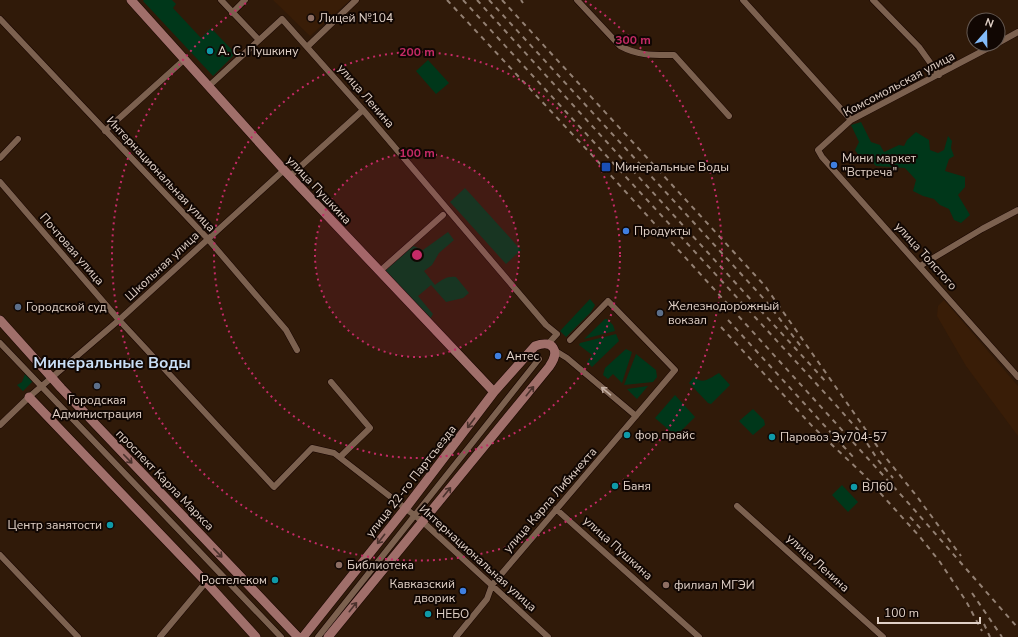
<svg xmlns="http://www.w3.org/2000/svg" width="1018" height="637" font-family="'Nunito Sans',sans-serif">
<rect width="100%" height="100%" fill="#301a09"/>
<!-- built -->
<path fill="#391d07" d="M273,0H350L310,36Z
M944,300L1018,386V436L966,366L937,316L938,306Z"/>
<!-- green -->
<path fill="#00371a" d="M144,0H172L176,4L173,8L201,38L211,28L232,50L233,49L237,52L213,76L143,1Z
M428,60L449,83L436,94L416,71Z
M861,122L871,142L880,145L884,152L899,145L904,146L907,140L916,132L929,140L930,150L938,153L944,150L948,136L952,141L951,148L954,156L949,159L945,171L965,177V187L958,195L970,215L961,223L954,220L949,209L940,205L934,199L923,196L913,191L916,180L905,168L876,166L868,158L859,156L855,150L859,142L851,125Z
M465,188L521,250L506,264L450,202Z
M448,232L454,240L439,253L432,265L424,271L435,285C443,279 447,276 456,277L469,293L463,298L446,302L431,285L418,296L433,314L429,321L381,271L411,245L423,250Z
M590,299L595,305L591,312L566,337L560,331Z
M605,319H607L613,325L615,331L584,339Z
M616,334L619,341L592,367L587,362L592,355L579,345L580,343Z
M626,349L632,352L622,383L613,374L608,379L603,375L605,368Z
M636,354L656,370L657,377L653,382L624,385Z
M719,373L730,385L711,404L708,403L689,383L694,377C703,385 710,378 719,373Z
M25,374L33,381L23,391L17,385L22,382Z
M648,386L637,399L627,389Z
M675,395L695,417L676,436L655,418Z
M753,409L764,420L765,425L753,435L739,421Z
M842,485L858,502L848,512L832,495Z"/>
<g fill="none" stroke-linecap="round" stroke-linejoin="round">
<!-- street casing -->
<g stroke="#170400" stroke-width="7">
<path id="street" d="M221,0L259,40
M577,0L620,46C639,56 653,55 674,55L729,116
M743,0L851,120
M873,0L919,47L939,75
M232,13L245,0
M0,19L207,238L286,330L297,350
M998,43L1018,32
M996,44L851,120L818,150L822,157L1018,377
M307,47L356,0
M209,86L282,19L363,110L546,325L557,334L547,345
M105,131L185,59
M0,158L18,139
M290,176L363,110
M0,182L119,320L274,487L312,448L334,453L423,522L548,637
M920,266L982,229L1018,210
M380,271L443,215
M0,343L281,637
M554,350L567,358L636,416
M331,382L370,428L340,457
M0,425L29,397L119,320L284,170
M737,506L883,637
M556,509L699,637
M0,555L78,637
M160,637L206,582
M318,637L539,359
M456,637L487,599L492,585L675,370L608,301L570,340"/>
</g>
<!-- secondary casing -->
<g stroke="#170400" stroke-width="10">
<path id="secondary" d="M131,0L284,170L494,392
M0,320L61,388L298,637
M29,397L206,582L256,637
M303,637L405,509L494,392L535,346C553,339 561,351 549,367L328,637"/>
</g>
<!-- street -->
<use href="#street" stroke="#7c614f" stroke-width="6"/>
<!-- secondary -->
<use href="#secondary" stroke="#a06f6a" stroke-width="9"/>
<!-- rail -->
<path stroke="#938073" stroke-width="2" stroke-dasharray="5 5" stroke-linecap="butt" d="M447,0L604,168L911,506L1018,628
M463,0L835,404L859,431L878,460L893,478
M477,0L827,383
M489,0L765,300L803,349
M502,0L765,286L882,453L915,494L961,556
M521,0L523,3
M728,320L855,459
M721,327L813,427L863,474L920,537L940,562L966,601L982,631
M910,517L921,529
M972,593L1002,637
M984,624L990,637"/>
</g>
<!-- one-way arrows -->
<defs><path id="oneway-shaft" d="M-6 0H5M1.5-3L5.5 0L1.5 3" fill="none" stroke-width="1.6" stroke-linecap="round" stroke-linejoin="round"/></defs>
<g stroke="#4a312c">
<use href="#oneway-shaft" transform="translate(530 391) rotate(-51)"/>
<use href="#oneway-shaft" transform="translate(471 423) rotate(127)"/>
<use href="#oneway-shaft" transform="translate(128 459) rotate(46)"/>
<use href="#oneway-shaft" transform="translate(447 492) rotate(-51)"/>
<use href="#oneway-shaft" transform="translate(381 539) rotate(128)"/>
<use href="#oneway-shaft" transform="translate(218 553) rotate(46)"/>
<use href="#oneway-shaft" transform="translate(353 607) rotate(-51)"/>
</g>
<use stroke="#c3afa3" href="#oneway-shaft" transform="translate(606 391) rotate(-140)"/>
<!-- distance rings -->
<circle cx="417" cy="255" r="102" fill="#c52a66" fill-opacity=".12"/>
<g fill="none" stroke="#c52a66" stroke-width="2" stroke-dasharray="2 4">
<circle cx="417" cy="255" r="102"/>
<circle cx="417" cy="255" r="203"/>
<path d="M585 1A305 305 0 1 1 249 1"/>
</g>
<!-- markers -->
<g fill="#8d6e63" stroke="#110703" stroke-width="1.5">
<circle cx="311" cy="18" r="4"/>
<circle cx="339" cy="565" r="4"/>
<circle cx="666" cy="585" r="4"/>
</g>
<g fill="#0f9aa8" stroke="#110703" stroke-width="1.5">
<circle cx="210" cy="51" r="4"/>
<circle cx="627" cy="435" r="4"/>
<circle cx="772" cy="437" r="4"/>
<circle cx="615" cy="486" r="4"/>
<circle cx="854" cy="487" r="4"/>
<circle cx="110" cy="525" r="4"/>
<circle cx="275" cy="580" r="4"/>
<circle cx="428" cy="614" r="4"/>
</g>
<g fill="#3f7fe0" stroke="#110703" stroke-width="1.5">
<circle cx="834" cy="165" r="4"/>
<circle cx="626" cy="231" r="4"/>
<circle cx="498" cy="356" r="4"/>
<circle cx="463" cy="591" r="4"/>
</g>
<rect fill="#1a4fb4" stroke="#110703" stroke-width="1.5" x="601" y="162" width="10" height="10" rx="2"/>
<g fill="#5c6f8a" stroke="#110703" stroke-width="1.5">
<circle cx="18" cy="307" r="4"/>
<circle cx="660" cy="313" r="4"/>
<circle cx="97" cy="386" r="4"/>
</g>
<g text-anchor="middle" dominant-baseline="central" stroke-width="4" stroke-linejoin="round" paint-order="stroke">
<!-- poi labels -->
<g font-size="12" fill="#e1d1c7" stroke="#110703" text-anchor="start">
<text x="319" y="18">Лицей №104</text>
<text x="218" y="51">А. С. Пушкину</text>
<text x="842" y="158">Мини маркет<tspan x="842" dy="14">"Встреча"</tspan></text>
<text x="615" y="167">Минеральные Воды</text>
<text x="634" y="231">Продукты</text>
<text x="668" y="306">Железнодорожный<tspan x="668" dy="14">вокзал</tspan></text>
<text x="26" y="307">Городской суд</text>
<text x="506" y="356">Антес</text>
<text x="97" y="400" text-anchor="middle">Городская<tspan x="97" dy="14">Администрация</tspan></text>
<text x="635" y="435">фор прайс</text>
<text x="780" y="437">Паровоз Эу704-57</text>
<text x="623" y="486">Баня</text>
<text x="862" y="487">ВЛ60</text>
<text x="102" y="525" text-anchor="end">Центр занятости</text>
<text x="347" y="565">Библиотека</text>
<text x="267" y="580" text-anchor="end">Ростелеком</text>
<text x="455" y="584" text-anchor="end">Кавказский<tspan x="455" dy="14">дворик</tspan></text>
<text x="674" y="585">филиал МГЭИ</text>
<text x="436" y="614">НЕБО</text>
</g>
<!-- street labels -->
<g font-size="12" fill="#e1d1c7" stroke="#110703">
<text transform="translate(899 84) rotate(-28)">Комсомольская улица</text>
<text transform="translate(366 96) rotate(49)">улица Ленина</text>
<text transform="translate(161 174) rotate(47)">Интернациональная улица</text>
<text transform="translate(319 190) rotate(47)">улица Пушкина</text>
<text transform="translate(72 249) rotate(49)">Почтовая улица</text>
<text transform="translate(926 256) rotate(48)">улица Толстого</text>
<text transform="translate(162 266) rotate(-43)">Школьная улица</text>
<text transform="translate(165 480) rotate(46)">проспект Карла Маркса</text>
<text transform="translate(411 481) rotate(-52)">улица 22-го Партсъезда</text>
<text transform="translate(550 500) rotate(-49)">улица Карла Либкнехта</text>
<text transform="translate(618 548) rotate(42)">улица Пушкина</text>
<text transform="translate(478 558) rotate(42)">Интернациональная улица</text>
<text transform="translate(818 563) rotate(42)">улица Ленина</text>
</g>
<!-- district labels -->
<g font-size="16" font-weight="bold" fill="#c9def6" stroke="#110703">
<text x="112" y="363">Минеральные Воды</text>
</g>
</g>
<circle cx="417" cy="255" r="6" fill="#c52a66" stroke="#110703" stroke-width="2"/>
<g font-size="12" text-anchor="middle" font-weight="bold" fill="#c52a66" stroke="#110703" stroke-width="4" stroke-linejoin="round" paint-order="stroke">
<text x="633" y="44">300 m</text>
<text x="417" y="56">200 m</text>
<text x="417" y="157">100 m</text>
</g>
<!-- north arrow -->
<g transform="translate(986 32) rotate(20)"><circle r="19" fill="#110703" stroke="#645851"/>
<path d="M0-3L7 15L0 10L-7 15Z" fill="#83bcfb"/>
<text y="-6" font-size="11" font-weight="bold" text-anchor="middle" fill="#e1d1c7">N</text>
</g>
<!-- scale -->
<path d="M878 617v6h102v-6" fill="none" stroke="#e1d1c7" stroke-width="2"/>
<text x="884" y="617" font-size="12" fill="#e1d1c7" stroke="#110703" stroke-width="3" paint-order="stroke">100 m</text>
</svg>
